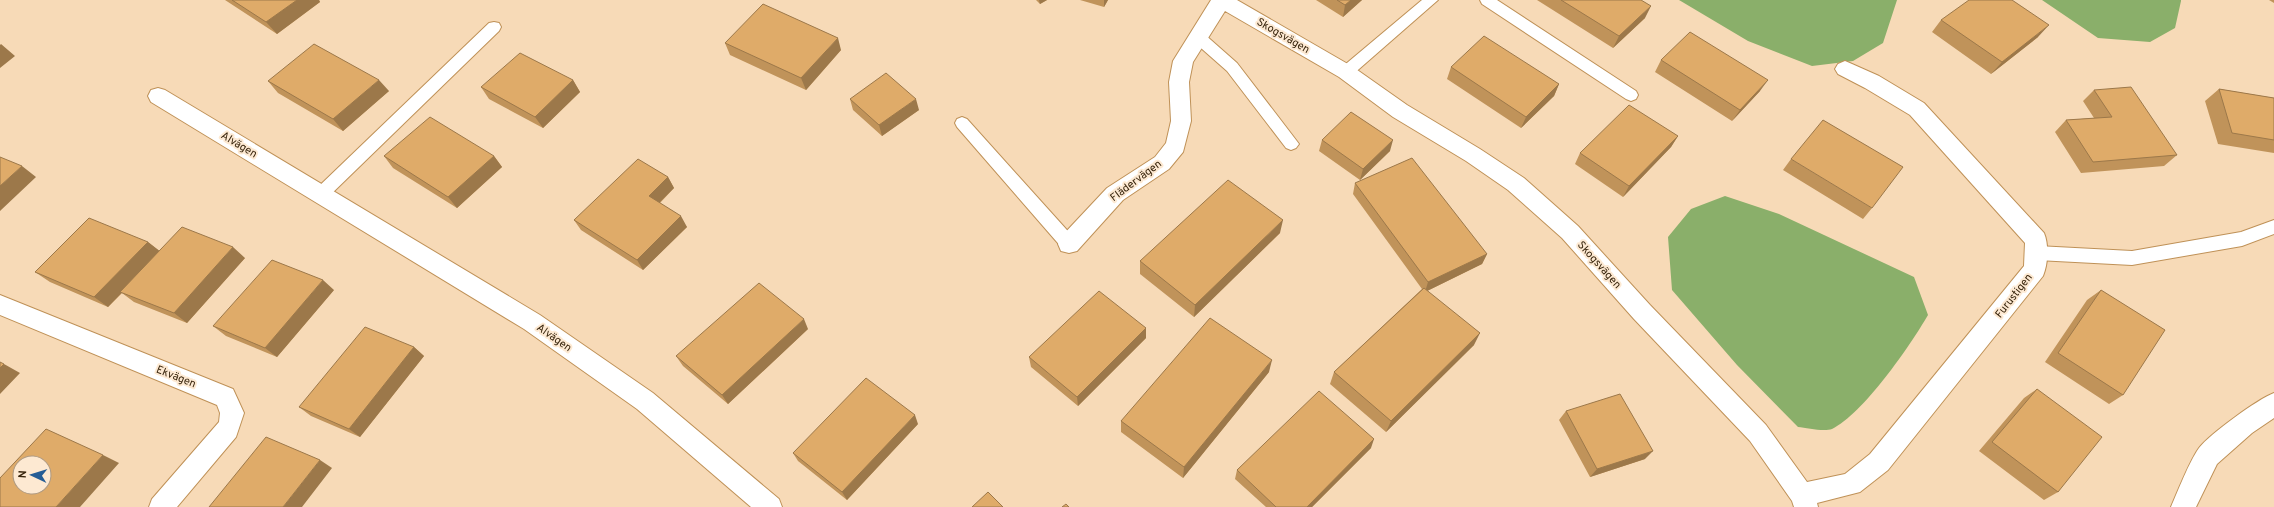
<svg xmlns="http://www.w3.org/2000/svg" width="2274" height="507" font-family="Overpass,sans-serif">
<rect width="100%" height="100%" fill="#f7dab7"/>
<!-- forest -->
<path fill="#8aaf6a" d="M1679,0H1897L1883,43L1853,61L1812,66L1748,41Z
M2042,0H2181V1L2175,28L2150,42L2098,38Z
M1725,196L1779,214L1914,277L1928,315C1910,346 1863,414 1832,429C1824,432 1807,428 1798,427L1737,365L1672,290L1668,237L1691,209Z"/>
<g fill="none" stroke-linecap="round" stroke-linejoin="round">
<!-- service casing -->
<g stroke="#bf9157" stroke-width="2">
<path id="service" d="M1422,0H1438L1351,76L1346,78L1341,76L1339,72L1341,68Z
M1480,0H1497L1636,91L1638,95L1636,99L1631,101L1626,99L1482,4Z
M494,22L499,23L501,27L499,31L325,200L320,201L315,200L312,195L315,190L489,23Z
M1198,32L1203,33L1237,63L1296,140L1299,144L1296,148L1291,150L1286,148L1227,71L1193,41L1191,37L1193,33Z
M962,117L967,119L1075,239L1077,244L1075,249L1069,251L1063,249L957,127L955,123L957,119Z
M2274,220V234L2242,246L2132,265L2037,260L2031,258L2029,253L2031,248L2037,246L2132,251L2241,232Z"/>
</g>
<!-- minor casing -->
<g stroke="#bf9157" stroke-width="2">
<path id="minor" d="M1211,0H1237L1353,67L1407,105L1480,149L1524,178L1578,226L1650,305L1766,425L1807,482L1845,474L1870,454L2024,266L2025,243L1910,115L1865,88L1838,74L1835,69L1838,64L1845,61L1852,64L1879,76L1924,103L2044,233C2049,245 2048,264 2043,276L1888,470L1860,492L1817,503L1818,507H1794L1792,501L1750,441L1634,319L1562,238L1508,190L1466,161L1393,117L1339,77L1225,11L1193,62L1189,82L1191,121L1183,152L1169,169L1123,200L1077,251L1069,253L1061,251L1058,244L1061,237L1107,188L1155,157L1166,143L1171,121L1169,82L1173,61Z
M158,88L165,90L540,315L653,393L779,499L782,507H751L637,409L524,329L151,102L148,96L151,90Z
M0,295L233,389L244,413L236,437L177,507H149L152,499L219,422L220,413L217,405L0,315Z
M2274,393V418L2252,433L2217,464L2196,507H2171C2178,491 2189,462 2199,448C2210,434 2258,399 2274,393Z"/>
</g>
<!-- service -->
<use href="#service" fill="#fff" fill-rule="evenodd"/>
<!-- minor -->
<use href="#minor" fill="#fff" fill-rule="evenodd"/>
</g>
<!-- wall -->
<path fill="#c0935a" d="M225,0H319L320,2L277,34Z
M1036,0H1047L1040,4Z
M1080,0H1108L1104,7Z
M1316,0H1362L1343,17Z
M1537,0H1641L1645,18L1613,48Z
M2269,0H2274V3Z
M1941,20L2038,37L1991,74L1932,32Z
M725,43L841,50L806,90L730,55Z
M1661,60L1760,91L1732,121L1655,72Z
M1451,67L1559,84L1554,96L1521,128L1447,79Z
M573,80L580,92L543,128L489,99L481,87Z
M268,81L389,91L343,131L278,93Z
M2219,89L2274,98V153L2218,144L2205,101Z
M2094,90L2177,155L2164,166L2081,173L2055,132L2066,120L2094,118L2083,101Z
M850,99L919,110L882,136L853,110Z
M1678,136L1671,147L1623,197L1575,164L1580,153Z
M1322,140L1390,151L1360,180L1319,151Z
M384,156H494L502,167L457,208L393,168Z
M1791,159L1872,208L1863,219L1783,170Z
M668,177L674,188L660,203L687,227L643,270L581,230L574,220Z
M1355,183L1487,254L1482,264L1427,291L1474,345L1386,432L1330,384L1334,372L1422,289L1353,194Z
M1280,233L1194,317L1140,274V261Z
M148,242L159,251L245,258L187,323L134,302L122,293L108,307L50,282L35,272Z
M334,290L277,357L226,336L213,326Z
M2101,290L2123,395L2109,404L2045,362L2087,300Z
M808,329L728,404L683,366L676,356Z
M1146,338L1078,406L1031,367L1029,357Z
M414,347L424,356L360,437L311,416L299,407Z
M1269,372L1183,478L1121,432V421Z
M2037,389L2058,492L2044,500L1979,451L2024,398Z
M1566,411L1645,459L1590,477L1559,420Z
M918,424L847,500L798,461L793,453Z
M1371,448L1312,507H1266L1235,479L1237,470Z"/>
<!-- shaded-wall -->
<path fill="#9c784a" d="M297,0H319L320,2L277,34L266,22Z
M1039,0H1047L1040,4Z
M1104,0H1108L1104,7Z
M1351,0H1362L1343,17L1345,5Z
M1651,6L1645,18L1613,48L1619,36Z
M2049,25L2038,37L1991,74L2002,62Z
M838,38L841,50L806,90L801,78Z
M1,44L15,56L0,68V45Z
M379,80L389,91L343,131L333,119Z
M573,80L580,92L543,128L535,117Z
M1768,80L1760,91L1732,121L1740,110Z
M1559,84L1554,96L1521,128L1526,117Z
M916,99L919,110L882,136L879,125Z
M1678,136L1671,147L1623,197L1629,186Z
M1393,140L1390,151L1360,180L1363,169Z
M494,156L502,167L457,208L448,197Z
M22,166L36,177L0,211V186Z
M668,177L674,188L655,207L649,196Z
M681,216L687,227L643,270L637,260Z
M1283,220L1280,233L1194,317L1195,305Z
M148,242L161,252L108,307L94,297Z
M233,247L245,258L187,323L174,313Z
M1487,254L1482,264L1425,292L1428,282Z
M323,280L334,290L277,357L265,348Z
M804,319L808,329L728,404L722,395Z
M1146,328V338L1078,406L1077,397Z
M1480,333L1474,345L1386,432L1391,421Z
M414,347L424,356L360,437L349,429Z
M1272,360L1269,372L1183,478L1184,467Z
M4,364L20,373L0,394V368Z
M915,415L918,424L847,500L842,492Z
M1374,439L1371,448L1312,507H1307Z
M1653,451L1645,459L1590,477L1597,469Z
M103,455L119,463L80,507H56Z
M320,460L332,468L302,507H283Z"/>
<!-- building -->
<path fill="#dfab69" stroke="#9c784a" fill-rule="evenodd" d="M232,0H297L266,22Z
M1337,0H1351L1345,5Z
M1561,0H1641L1651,6L1619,36Z
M1969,0H2012L2049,25L2002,62L1941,20Z
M763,4L838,38L801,78L725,43Z
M1690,32L1768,80L1740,110L1661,60Z
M1484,36L1559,84L1526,117L1451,67Z
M314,44L379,80L333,119L268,81Z
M520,53L573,80L535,117L481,87Z
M886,73L916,99L879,125L850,99Z
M2131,87L2177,155L2093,162L2066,120L2112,117L2094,90Z
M2219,89L2274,98V140L2232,133Z
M1629,105L1678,136L1629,186L1580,153Z
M1351,112L1393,140L1363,169L1322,140Z
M430,117L494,156L448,197L384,156Z
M1823,120L1903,167L1872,208L1791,159Z
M0,157L22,166L0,186Z
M1412,158L1487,254L1428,282L1355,183Z
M638,159L668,177L649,196L681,216L637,260L574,220Z
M1228,180L1283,220L1195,305L1140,261Z
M89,218L148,242L94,297L35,272Z
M182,227L233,247L174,313L120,292Z
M272,260L323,280L265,348L213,326Z
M759,283L804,319L722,395L676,356Z
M1424,288L1480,333L1391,421L1334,372Z
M2101,290L2165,330L2123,395L2058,353Z
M1099,291L1146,328L1077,397L1029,357Z
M1210,318L1272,360L1184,467L1121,421Z
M365,327L414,347L349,429L299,407Z
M0,362L4,364L0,368Z
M866,378L915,415L842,492L793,453Z
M2037,389L2102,437L2058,492L1992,442Z
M1319,391L1374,439L1307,507H1276L1237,470Z
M1620,394L1653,451L1597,469L1566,411Z
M46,429L103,455L56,507H0V478ZM20,463H44V487H20Z
M266,437L320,460L283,507H209Z
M988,492L1003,507H972Z
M1066,504L1069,507H1062Z"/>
<g text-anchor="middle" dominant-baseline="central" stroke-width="4" stroke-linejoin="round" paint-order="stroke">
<!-- street labels -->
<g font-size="11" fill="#37240c" stroke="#fde9d2">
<text transform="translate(1283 36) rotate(30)">Skogsvägen</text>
<text transform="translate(239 145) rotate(31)">Alvägen</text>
<text transform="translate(1136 181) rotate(-37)">Flädervägen</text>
<text transform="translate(1599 265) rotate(48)">Skogsvägen</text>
<text transform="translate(2014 296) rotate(-52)">Furustigen</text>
<text transform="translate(554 338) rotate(35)">Alvägen</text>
<text transform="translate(176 377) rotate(22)">Ekvägen</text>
</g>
</g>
<!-- north arrow -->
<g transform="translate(32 475) rotate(274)"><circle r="19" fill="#fde9d2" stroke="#ae9a83"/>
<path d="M0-3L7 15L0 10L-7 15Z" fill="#265d95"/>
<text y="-6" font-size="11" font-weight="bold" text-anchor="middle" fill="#37240c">N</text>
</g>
</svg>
